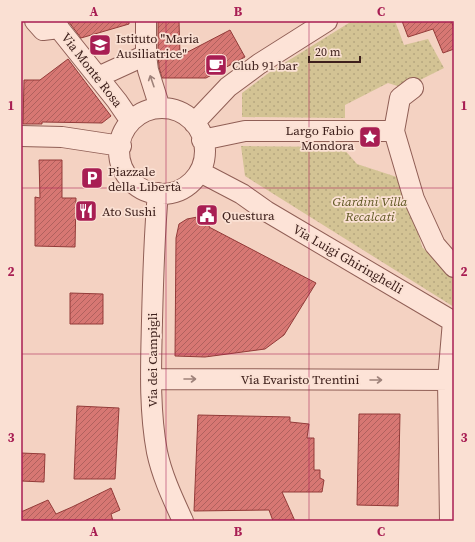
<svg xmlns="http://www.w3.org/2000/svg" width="475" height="542" font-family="'Source Serif 4',serif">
<defs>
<pattern id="grass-dots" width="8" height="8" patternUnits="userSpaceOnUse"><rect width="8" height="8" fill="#d3c394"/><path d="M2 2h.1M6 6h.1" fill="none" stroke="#b6a77f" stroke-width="1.8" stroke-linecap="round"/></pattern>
<pattern id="building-hatch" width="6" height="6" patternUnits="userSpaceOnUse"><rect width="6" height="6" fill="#d77773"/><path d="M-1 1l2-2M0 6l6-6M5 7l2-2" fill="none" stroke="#b0615e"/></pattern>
</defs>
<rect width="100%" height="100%" fill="#f4d2c2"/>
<!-- grass -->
<path fill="url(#grass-dots)" d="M352,21H395L404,45L428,39L444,68L404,88L388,83L345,105V118L242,117V93L270,72Z
M241,146L342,147L357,164L403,179L422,247L454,278V307L245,176Z"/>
<!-- building -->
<path fill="url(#building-hatch)" stroke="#933b39" d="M68,21H129V24L81,38Z
M160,21H179L180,56L230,30L245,57L206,78H162L159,67L158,54V22H160Z
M402,21H451L454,28V49L443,53L433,29L408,37Z
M68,59L111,116L102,123L42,122V124H23L24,80H40Z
M39,160H62V198H76L75,247L35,246V197L40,198Z
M213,214L209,227L316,283L284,335L265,349L205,357L175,356L176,238L179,224L187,219Z
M70,293L103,294V324H70Z
M77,406L119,408L115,479H74Z
M359,414H400L398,506L357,505Z
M198,415L290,417V422L309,424L307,438H314V470H320V478L324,480L322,492H282L295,521H273L269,510L194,511Z
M21,453L45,454L44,482L21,481Z
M111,488L120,510L111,514L113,521H21V512L48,500L56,514L72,507Z"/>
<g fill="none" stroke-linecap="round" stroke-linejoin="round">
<!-- minor casing -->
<g stroke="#905f56" stroke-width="22">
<path id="minor" d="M35,21L43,30L59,28
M53,21L117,101L130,120
M146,21V55L148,70L160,108
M98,77L146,55
M413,88L400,98L394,131L414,199L435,245L454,267
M119 151a43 43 0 1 1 86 0a43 43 0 1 1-86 0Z
M194,123L228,87L259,64L327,21
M21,136L62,137L121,146
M202,140L245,131H394
M200,172L242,194L266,211L454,322
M158,193C154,236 153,279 152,321C151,365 149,409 157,452C162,476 173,499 183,521
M151,379L454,380
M450,521L448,380L453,321"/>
</g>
<!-- minor -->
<use href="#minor" stroke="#fde3d7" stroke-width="20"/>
</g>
<!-- one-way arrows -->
<defs><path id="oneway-shaft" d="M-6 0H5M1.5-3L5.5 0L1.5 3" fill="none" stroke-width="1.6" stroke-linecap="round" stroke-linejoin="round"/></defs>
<g stroke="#9e827a">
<use href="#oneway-shaft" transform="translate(152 81) rotate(-109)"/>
<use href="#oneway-shaft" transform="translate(190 379)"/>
<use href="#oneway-shaft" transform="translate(376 380)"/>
</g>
<!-- grid -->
<path fill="none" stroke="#a81e53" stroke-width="1" stroke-opacity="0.55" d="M166,21V521M309,21V521M21,188H454M21,354H454"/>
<!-- icons -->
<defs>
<g id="school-square" transform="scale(1.15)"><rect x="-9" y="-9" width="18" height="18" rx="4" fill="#a81e53" stroke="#fae0d3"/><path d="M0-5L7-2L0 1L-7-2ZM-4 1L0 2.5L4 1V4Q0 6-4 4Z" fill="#fff"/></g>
<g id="cafe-square" transform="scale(1.15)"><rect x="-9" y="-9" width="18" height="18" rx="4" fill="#a81e53" stroke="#fae0d3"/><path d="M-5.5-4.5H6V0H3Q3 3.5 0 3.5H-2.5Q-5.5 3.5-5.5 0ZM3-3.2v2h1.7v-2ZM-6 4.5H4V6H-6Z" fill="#fff"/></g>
<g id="sight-square" transform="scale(1.15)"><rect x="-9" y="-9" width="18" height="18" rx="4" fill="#a81e53" stroke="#fae0d3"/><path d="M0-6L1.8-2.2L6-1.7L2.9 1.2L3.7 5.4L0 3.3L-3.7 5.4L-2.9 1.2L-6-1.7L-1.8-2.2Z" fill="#fff"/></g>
<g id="parking-square" transform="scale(1.15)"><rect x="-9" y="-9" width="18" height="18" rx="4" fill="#a81e53" stroke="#fae0d3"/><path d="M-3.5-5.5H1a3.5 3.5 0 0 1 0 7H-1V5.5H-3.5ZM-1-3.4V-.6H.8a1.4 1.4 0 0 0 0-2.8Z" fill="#fff"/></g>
<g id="restaurant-square" transform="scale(1.15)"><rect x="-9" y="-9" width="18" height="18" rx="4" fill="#a81e53" stroke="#fae0d3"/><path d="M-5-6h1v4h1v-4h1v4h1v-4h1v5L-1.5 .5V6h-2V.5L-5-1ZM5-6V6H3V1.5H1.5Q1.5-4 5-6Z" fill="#fff"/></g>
<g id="civic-square" transform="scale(1.15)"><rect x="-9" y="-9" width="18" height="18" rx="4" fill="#a81e53" stroke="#fae0d3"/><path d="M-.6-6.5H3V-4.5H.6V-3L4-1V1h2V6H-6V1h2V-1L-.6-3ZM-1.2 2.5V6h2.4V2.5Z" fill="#fff"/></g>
</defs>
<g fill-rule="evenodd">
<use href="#school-square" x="100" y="45"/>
<use href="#cafe-square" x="216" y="65"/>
<use href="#sight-square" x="370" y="137"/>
<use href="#parking-square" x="92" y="178"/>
<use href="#restaurant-square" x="86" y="211"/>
<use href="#civic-square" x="207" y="215"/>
</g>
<g text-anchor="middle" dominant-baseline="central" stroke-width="3.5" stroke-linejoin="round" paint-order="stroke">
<!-- poi labels -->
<g font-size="13" fill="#3e201c" stroke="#fae0d3" text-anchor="start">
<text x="116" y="38">Istituto "Maria<tspan x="116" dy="15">Ausiliatrice"</tspan></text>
<text x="232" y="65">Club 91 bar</text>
<text x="354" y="130" text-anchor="end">Largo Fabio<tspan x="354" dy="15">Mondora</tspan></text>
<text x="108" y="171">Piazzale<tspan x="108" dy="15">della Libertà</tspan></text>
<text x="102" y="211">Ato Sushi</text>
<text x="222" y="215">Questura</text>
</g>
<!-- street labels -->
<g font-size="13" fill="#3e201c" stroke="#fae0d3">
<text transform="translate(92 70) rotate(52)">Via Monte Rosa</text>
<text transform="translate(348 259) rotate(30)">Via Luigi Ghiringhelli</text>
<text transform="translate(152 360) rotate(-90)">Via dei Campigli</text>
<text x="300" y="379">Via Evaristo Trentini</text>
</g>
<!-- park labels -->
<g font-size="13" font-style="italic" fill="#5e5620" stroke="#fae0d3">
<text x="370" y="201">Giardini Villa<tspan x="370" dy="15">Recalcati</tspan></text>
</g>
</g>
<!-- border -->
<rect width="475" height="542" fill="none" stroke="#fae0d3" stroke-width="44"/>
<!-- scale -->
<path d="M309 56v6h51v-6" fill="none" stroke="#3e201c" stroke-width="2"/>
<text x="315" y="56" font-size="12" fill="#3e201c" stroke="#fae0d3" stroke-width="3" paint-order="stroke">20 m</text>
<rect x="22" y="22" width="431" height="498" fill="none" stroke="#a81e53" stroke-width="1.5"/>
<g font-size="13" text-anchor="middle" font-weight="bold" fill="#a81e53">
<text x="94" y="16">A</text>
<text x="238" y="16">B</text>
<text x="381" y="16">C</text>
<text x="11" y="110">1</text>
<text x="464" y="110">1</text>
<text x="11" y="276">2</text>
<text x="464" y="276">2</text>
<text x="11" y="442">3</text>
<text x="464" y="442">3</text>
<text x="94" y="536">A</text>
<text x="238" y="536">B</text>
<text x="381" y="536">C</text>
</g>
</svg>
